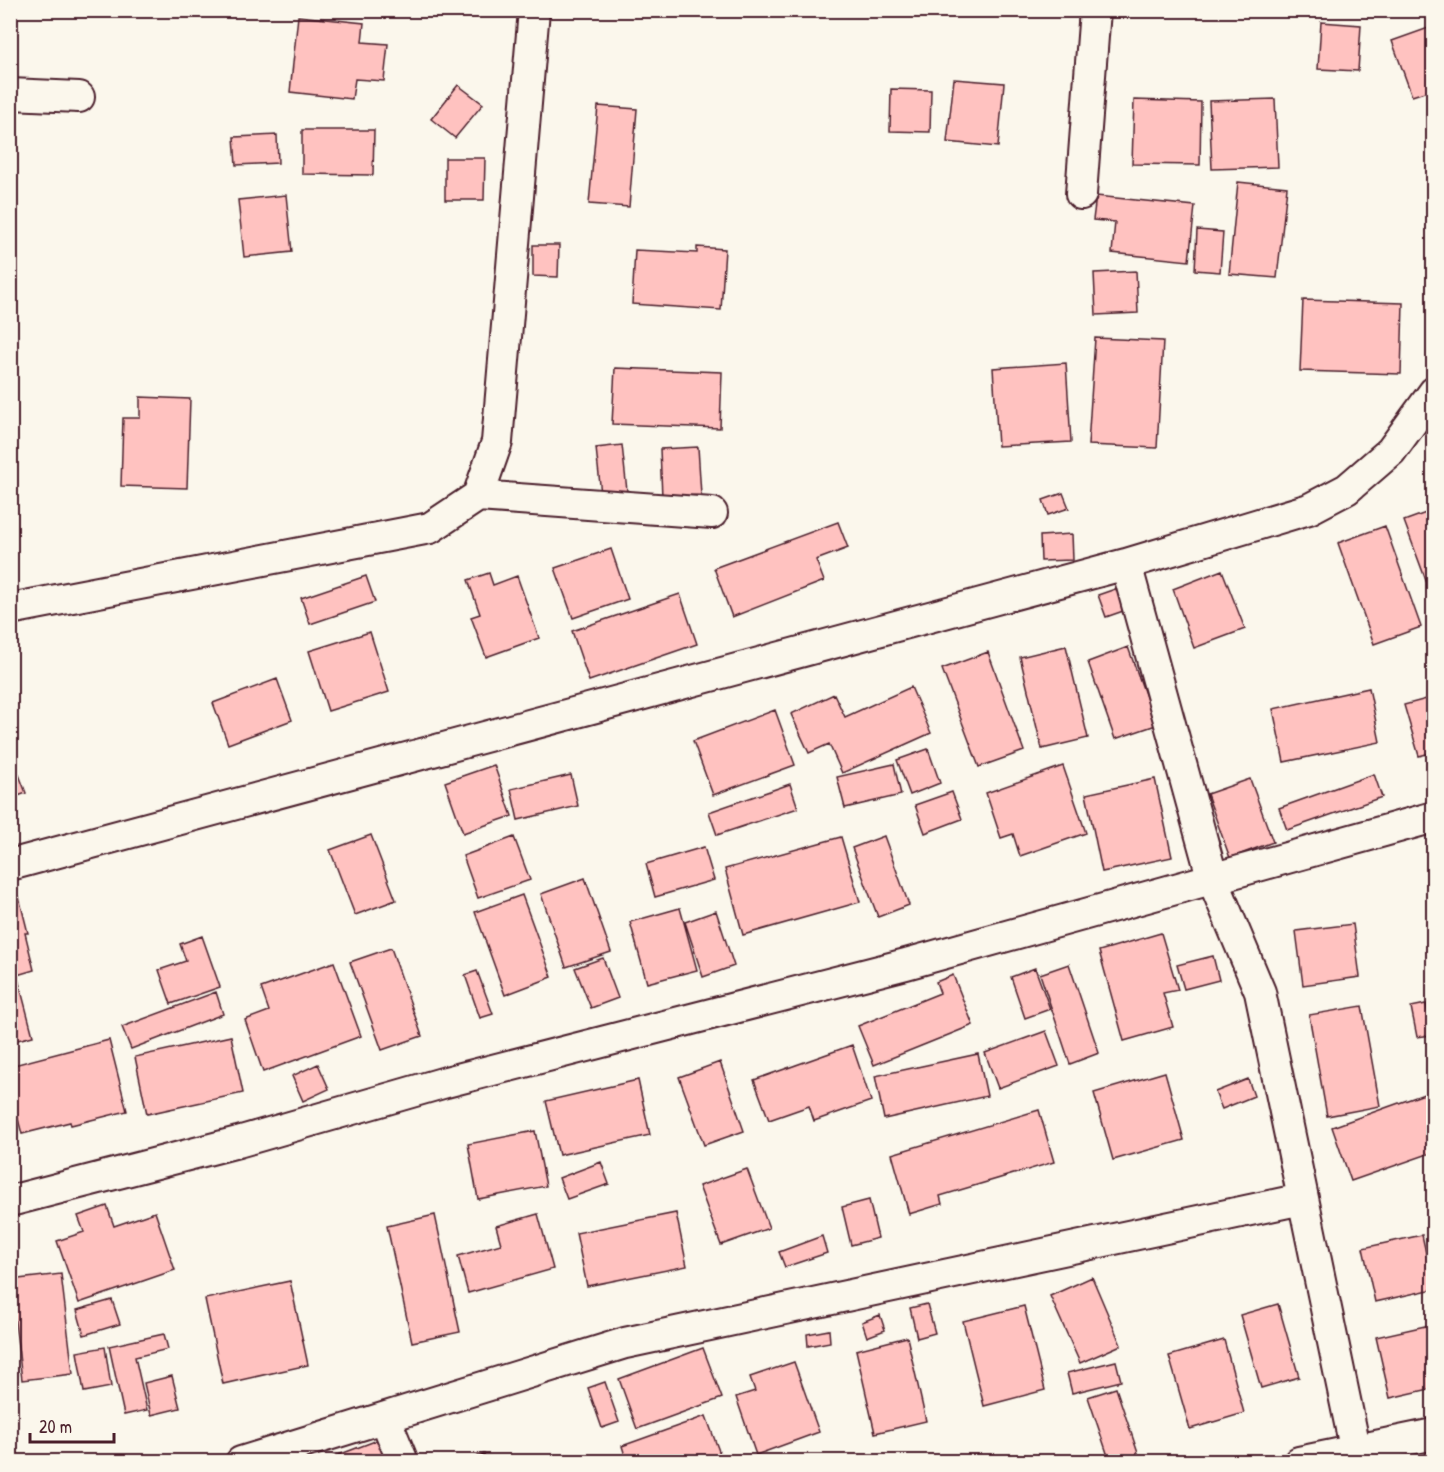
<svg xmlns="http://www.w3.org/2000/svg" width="1444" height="1472" font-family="'Patrick Hand',sans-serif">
<rect width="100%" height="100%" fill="#fbf7ec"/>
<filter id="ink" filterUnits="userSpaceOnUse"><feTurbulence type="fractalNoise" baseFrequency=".0167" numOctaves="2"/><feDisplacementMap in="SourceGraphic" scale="12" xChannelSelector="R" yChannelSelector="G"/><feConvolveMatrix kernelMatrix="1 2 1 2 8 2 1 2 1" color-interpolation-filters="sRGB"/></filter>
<g filter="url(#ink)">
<!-- building -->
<path fill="#ffc2c0" stroke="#4a1f2b" stroke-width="1.5" d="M298,16L364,23L362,42L388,44L384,81L355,79L352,99L290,92Z
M1321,22L1361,25L1358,71L1318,69Z
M1434,26V89L1412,96L1392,41Z
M954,79L1004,83L998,147L947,142Z
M458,85L483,104L455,138L431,119Z
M891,89L931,90L930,132L890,131Z
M1275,99L1278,167L1212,169L1209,101Z
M1134,100L1201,102L1200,165L1132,164Z
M598,106L637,109L629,207L589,204Z
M302,130H374L373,175L302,174Z
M277,135L278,163L236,165L234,137Z
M10,154H13L12,226H10Z
M445,158H485L484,200H445Z
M1238,182L1287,187L1277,278L1229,274Z
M286,195L292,252L244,257L238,200Z
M1096,196L1195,206L1189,261L1112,253L1115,222L1093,220Z
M1197,230L1223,232L1220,272L1195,270Z
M533,245H559L558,277L533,276Z
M697,247L725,249L721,310L632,304L635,250L697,253Z
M1136,271L1138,313L1096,315L1094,273Z
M1303,300L1403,303L1401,374L1300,371Z
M1095,338L1163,341L1157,448L1088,445Z
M1066,363L1071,442L998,446L993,368Z
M615,368L722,372L720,428L612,424Z
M140,397L190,399L187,488L121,486L123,418H140Z
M622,445L628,500L602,503L596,448Z
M698,447L701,495L662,497L660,449Z
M1063,493L1069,508L1048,515L1043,500Z
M1434,510V593L1431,594L1404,521Z
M838,522L848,548L816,560L824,581L732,617L714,568Z
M1385,526L1421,627L1374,644L1338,543Z
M1072,534L1073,560L1041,561L1040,536Z
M611,549L628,599L573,618L555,568Z
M1222,570L1245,629L1194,648L1173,589Z
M489,573L493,585L517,576L539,638L486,657L471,617L480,614L468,580Z
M366,576L375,602L310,624L301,598Z
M1121,587L1129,609L1106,617L1098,595Z
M680,594L697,644L589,681L572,631Z
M370,632L389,692L328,711L309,651Z
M1066,646L1088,738L1042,749L1020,657Z
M1128,647L1156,725L1115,739L1088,662Z
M988,652L1024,751L979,767L942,669Z
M277,679L292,720L228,744L213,703Z
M911,687L931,733L842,773L829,744L809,753L791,714L834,694L845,717Z
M1369,688L1380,742L1284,762L1273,709Z
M1434,697V752L1419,756L1404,705Z
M775,710L795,765L713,795L693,741Z
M928,749L940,783L910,795L897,760Z
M10,751L26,793L10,799Z
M894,764L901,795L845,808L837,777Z
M494,765L512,816L463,833L445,782Z
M1063,766L1086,833L1020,856L1013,834L1001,838L986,793Z
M1374,774L1382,797L1287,830L1279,808Z
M571,775L578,806L518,820L511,789Z
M1155,779L1172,857L1102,872L1086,794Z
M1250,779L1273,842L1230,858L1207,794Z
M790,784L798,808L717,835L709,812Z
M952,792L962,819L925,833L915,805Z
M371,835L396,900L355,915L330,850Z
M884,836L909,905L878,917L852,848Z
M514,837L530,880L478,898L463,856Z
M841,837L860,902L743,935L725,869Z
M704,847L714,880L655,897L646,864Z
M585,878L611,952L566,967L541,894Z
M522,895L552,977L505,995L475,912Z
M19,897L28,933H25L34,970L17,975L33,1036L10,1042V899Z
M680,908L697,970L647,983L630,922Z
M716,911L734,966L703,977L685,922Z
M1353,924L1360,977L1303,985L1296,931Z
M1161,933L1178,990L1163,993L1173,1027L1124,1041L1099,951Z
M202,936L220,987L171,1004L159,970L186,961L180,944Z
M391,948L422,1036L382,1050L350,962Z
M1213,956L1219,980L1184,989L1177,965Z
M603,958L618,998L591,1008L575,968Z
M334,962L361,1036L263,1072L245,1020L269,1011L261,988Z
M1069,964L1099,1053L1070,1064L1040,974Z
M1035,968L1050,1009L1025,1018L1011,977Z
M477,971L493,1014L480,1018L465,975Z
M953,975L973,1025L874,1065L858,1026L940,993L936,982Z
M216,992L223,1014L131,1049L122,1027Z
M1426,1004L1432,1035L1417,1037L1411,1007Z
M1362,1006L1380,1106L1327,1116L1309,1015Z
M1046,1031L1059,1066L998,1088L985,1053Z
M231,1036L243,1093L147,1114L135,1057Z
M109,1040L127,1111L71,1125L70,1122L22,1134L10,1089V1066Z
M852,1045L871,1101L814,1121L809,1106L769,1120L754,1080Z
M978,1054L987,1096L884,1119L875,1076Z
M720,1062L744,1131L704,1145L679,1077Z
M318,1064L329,1089L303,1101L292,1076Z
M1165,1072L1184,1140L1113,1160L1094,1093Z
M1248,1079L1254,1096L1222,1109L1215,1092Z
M638,1080L650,1135L559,1155L546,1101Z
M1427,1093L1434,1110V1152L1351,1181L1332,1127Z
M1039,1110L1054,1162L940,1196L942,1204L909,1214L892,1154Z
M535,1131L546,1186L478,1199L468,1144Z
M601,1162L609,1184L567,1199L559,1178Z
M747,1169L769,1228L721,1245L699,1186Z
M869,1200L878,1238L851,1245L842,1207Z
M107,1206L114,1226L155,1212L175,1270L79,1303L57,1241L84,1232L78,1216Z
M676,1213L687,1266L587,1286L576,1233Z
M538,1214L553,1269L468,1293L458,1256L501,1244L496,1226Z
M435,1215L460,1332L412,1342L387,1226Z
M1422,1235L1434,1289L1375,1302L1363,1248Z
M822,1236L827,1253L785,1267L779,1252Z
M61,1274L73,1374L22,1380L10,1280Z
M1092,1277L1121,1345L1080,1363L1050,1296Z
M290,1281L308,1365L223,1384L205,1299Z
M112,1300L120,1324L84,1335L77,1310Z
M927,1304L935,1333L917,1338L910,1308Z
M1278,1304L1299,1377L1261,1388L1240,1315Z
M1024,1306L1045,1390L984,1406L963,1321Z
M880,1315L885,1330L867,1337L862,1322Z
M1434,1324V1388L1390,1398L1376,1337Z
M829,1330L830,1342L808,1346L807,1334Z
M164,1334L168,1349L135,1357L147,1410L124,1415L109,1346Z
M907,1337L926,1421L875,1433L856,1350Z
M1224,1340L1244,1413L1190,1429L1169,1356Z
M105,1347L111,1387L84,1392L77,1352Z
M703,1348L722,1398L637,1429L619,1379Z
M1116,1361L1121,1381L1072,1393L1067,1373Z
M794,1362L819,1432L756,1455L736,1397L755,1391L750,1377Z
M172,1376L180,1408L151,1415L144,1383Z
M605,1382L619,1422L602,1428L588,1388Z
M1116,1388L1141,1462H1110L1088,1397Z
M706,1416L723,1462H627L622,1446Z
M16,1438L19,1457L10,1459V1439Z
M383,1438L390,1457L379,1462H335L333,1457Z
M484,1454L487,1462H463Z"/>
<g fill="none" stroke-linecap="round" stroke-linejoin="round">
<!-- minor casing -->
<g stroke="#4a1f2b" stroke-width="34">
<path id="minor" d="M10,94L79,97
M1081,194L1095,10
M478,496L712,513
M1126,564L1213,880L1260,992L1358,1462
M10,609L430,528L478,496L497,442L534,10
M10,865L1126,564L1309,509L1347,489L1391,451L1434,392
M10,1201L238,1142L446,1082L906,964L1434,817
M385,1418L403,1462
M241,1462L625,1343L1302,1199
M1299,1462L1434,1434"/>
</g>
<!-- minor -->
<use href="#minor" stroke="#fbf7ec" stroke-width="30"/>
</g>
</g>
<!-- margin -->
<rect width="1444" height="1472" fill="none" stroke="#fbf7ec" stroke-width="36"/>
<rect x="18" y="18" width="1408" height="1436" fill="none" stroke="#4a1f2b" stroke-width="2" filter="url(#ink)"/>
<!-- scale -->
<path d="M30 1433v9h84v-9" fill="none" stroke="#4a1f2b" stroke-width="3"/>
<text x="39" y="1433" font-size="18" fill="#4a1f2b" stroke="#fbf7ec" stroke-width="4.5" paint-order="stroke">20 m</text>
</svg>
